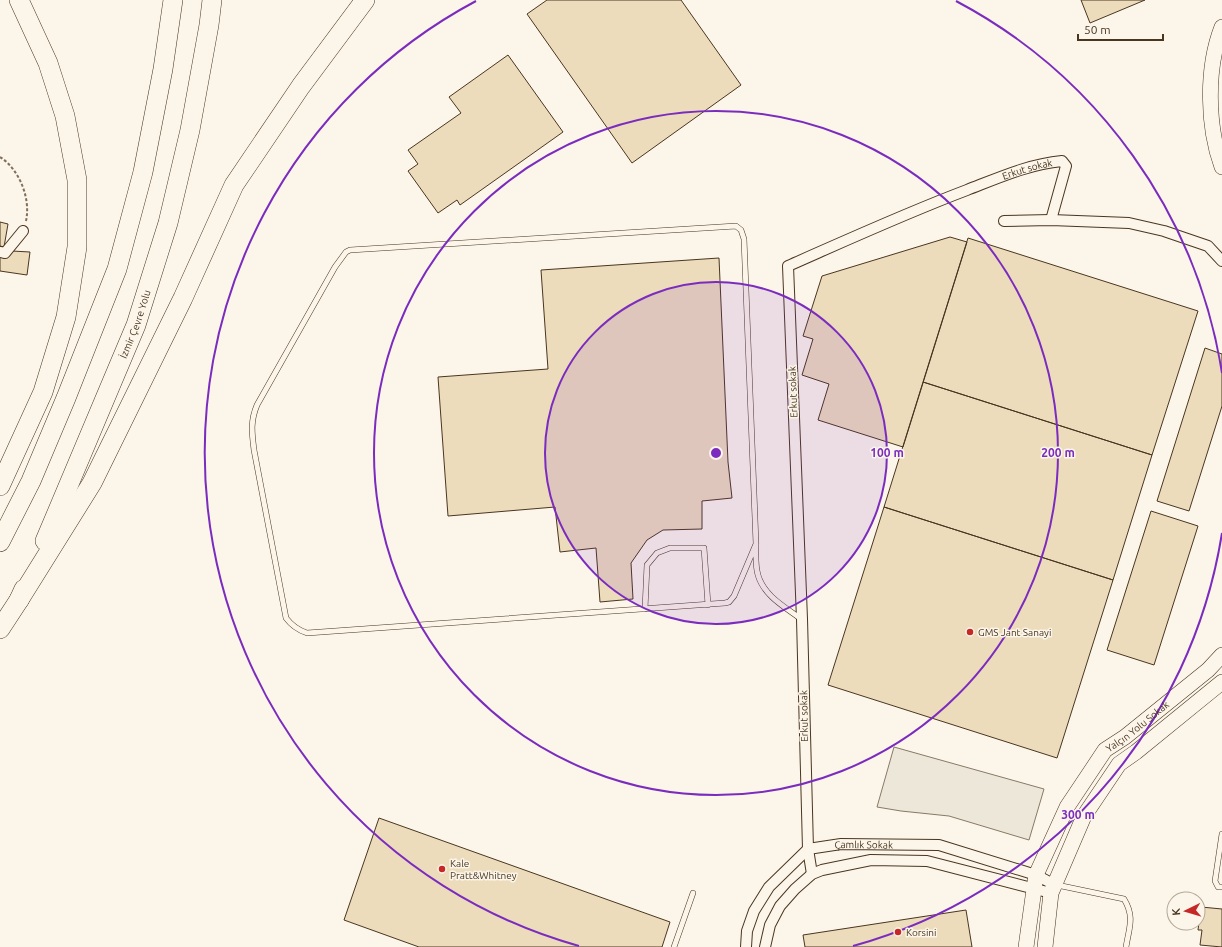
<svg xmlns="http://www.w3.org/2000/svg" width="1222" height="947" font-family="Ubuntu,sans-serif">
<rect width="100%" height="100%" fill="#fbf6e9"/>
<!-- parking -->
<path fill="#ede7d9" stroke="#887966" d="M894,747L1044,789L1029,840L949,816L901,811L877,807Z"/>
<!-- building -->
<path fill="#ecdcbc" stroke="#4a3520" d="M547,0H681L741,85L632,163L527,14Z
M1081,0H1145L1090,23Z
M508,55L563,132L460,205L457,200L438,213L408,171L418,164L408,150L461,113L449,97Z
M0,222L8,224L4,247L0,246Z
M950,237L967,242L903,447L818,420L829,384L802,375L813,339L803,336L822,276Z
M968,238L1198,311L1152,455L923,382Z
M12,251L30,252L27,275L0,271V255Z
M719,258L728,462L732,498L702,501V529L663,530L647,540L631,563L633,599L600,602L596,548L560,552L555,507L448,516L438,377L548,369L541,270Z
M1205,348L1222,354V406L1189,511L1157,501Z
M923,382L1152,455L1113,580L884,507Z
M884,507L1113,580L1057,758L828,685Z
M1151,511L1198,526L1154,665L1107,650Z
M379,818L670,922L662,947H419L344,920Z
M1201,907L1222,909V947L1200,945L1202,930H1198Z
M966,910L972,947H805L803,935Z"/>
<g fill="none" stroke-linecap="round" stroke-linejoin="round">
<!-- lane casing -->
<g stroke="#4a3520" stroke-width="6">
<path id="lane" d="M756,544L734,596L729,602L725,603L307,633C298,630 292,626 286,618L254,450C252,433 250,422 257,405L335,267L346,252L350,250L736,226L741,230L744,239L756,544C756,554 755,565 758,575C764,596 785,607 801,619
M645,609L647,565L657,553L670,548H704L708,605
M1222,834L1215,881L1218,887H1222
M1057,885L1124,899C1135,917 1129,928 1126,947
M674,947L693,893"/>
</g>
<!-- street casing -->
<g stroke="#4a3520" stroke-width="12">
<g id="street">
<path d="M1004,221L1051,220L1129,223L1164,231L1208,246L1222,261"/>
<path d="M0,252L5,253L23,231"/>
<path id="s1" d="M812,874L808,849L802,619L788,266C847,240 906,213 967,190C998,178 1029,164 1062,161L1066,166L1051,220"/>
<path id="s2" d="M746,947L747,931L754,911L769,887L808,849L841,844L939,845L1036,875L1055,885"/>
<path d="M765,947L770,925L780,906L795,889L812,874L822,870L871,860L927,861L1051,893"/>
</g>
</g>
<!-- secondary casing -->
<g stroke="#4a3520" stroke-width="16">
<g id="secondary">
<path d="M1222,27C1206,68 1207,126 1222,167"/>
<path id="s3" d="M1026,947L1036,875L1067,807L1105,750L1125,737L1208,670L1222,655"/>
<path d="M1045,947L1051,893L1084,816L1119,764L1136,752L1222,682"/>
</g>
</g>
<!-- highway casing -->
<g stroke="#4a3520" stroke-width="20">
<g id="highway">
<path d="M0,486L43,392L66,317L77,247V180L65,116L48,63L19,0"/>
<path id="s4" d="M45,541L136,325L168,223L190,130L209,25L212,0"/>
<path d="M0,542L31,481L66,398L117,269L143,172L163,69L173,0"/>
<path d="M19,600L92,483L183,298L234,185L301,86L365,0"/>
<path d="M0,629L19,600L24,589"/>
</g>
</g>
<!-- path -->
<path stroke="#7f6f5c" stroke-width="2" stroke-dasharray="3 2" stroke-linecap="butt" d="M0,157C19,169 31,198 26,221"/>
<!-- lane -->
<use href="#lane" stroke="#fbf6e9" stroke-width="5"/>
<!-- street -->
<use href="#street" stroke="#fbf6e9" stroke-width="10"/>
<!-- secondary -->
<use href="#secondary" stroke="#fbf6e9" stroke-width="15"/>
<!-- highway -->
<use href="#highway" stroke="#fbf6e9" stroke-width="19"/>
</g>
<!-- distance rings -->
<circle cx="716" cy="453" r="171" fill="#7b2cbf" fill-opacity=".12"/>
<g fill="none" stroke="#7b2cbf" stroke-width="2">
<circle cx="716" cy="453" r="171"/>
<circle cx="716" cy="453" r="342"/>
<path d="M1222 533A512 512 0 0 1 853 946M579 946A512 512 0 0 1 476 1M956 1A512 512 0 0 1 1222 373"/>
</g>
<!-- markers -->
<g fill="#c62828" stroke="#fbf6e9" stroke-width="1.5">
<circle cx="970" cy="632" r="4"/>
<circle cx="442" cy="869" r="4"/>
<circle cx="898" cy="932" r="4"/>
</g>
<g text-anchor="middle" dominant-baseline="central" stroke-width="3" stroke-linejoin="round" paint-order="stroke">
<!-- street labels -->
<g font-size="10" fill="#4a3520" stroke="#fbf6e9">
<text stroke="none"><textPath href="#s1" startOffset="867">Erkut sokak</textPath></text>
<text stroke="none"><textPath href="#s4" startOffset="235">İzmir Çevre Yolu</textPath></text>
<text transform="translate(793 392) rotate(-92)">Erkut sokak</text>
<text transform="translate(804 716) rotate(-91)">Erkut sokak</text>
<text stroke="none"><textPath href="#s3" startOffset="256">Yalçın Yolu Sokak</textPath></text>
<text stroke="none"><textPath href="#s2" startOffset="176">Çamlık Sokak</textPath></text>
</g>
<!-- poi labels -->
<g font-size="10" fill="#4a3520" stroke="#fbf6e9" text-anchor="start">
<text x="978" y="632">GMS Jant Sanayi</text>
<text x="450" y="863">Kale<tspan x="450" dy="12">Pratt&amp;Whitney</tspan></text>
<text x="906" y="932">Korsini</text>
</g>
</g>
<circle cx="716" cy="453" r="6" fill="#7b2cbf" stroke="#fbf6e9" stroke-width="2"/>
<g font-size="12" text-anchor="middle" font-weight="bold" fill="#7b2cbf" stroke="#fbf6e9" stroke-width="3" stroke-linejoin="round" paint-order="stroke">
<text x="887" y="457">100 m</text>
<text x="1058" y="457">200 m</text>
<text x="1078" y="819">300 m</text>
</g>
<!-- north arrow -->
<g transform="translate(1186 911) rotate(265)"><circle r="19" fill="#fbf6e9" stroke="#b4a999"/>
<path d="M0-3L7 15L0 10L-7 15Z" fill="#c62828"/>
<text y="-6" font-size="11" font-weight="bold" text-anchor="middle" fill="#4a3520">K</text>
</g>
<!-- scale -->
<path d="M1078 34v6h85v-6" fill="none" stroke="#4a3520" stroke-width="2"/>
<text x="1084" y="34" font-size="12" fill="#4a3520" stroke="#fbf6e9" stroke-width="3" paint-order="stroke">50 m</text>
</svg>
